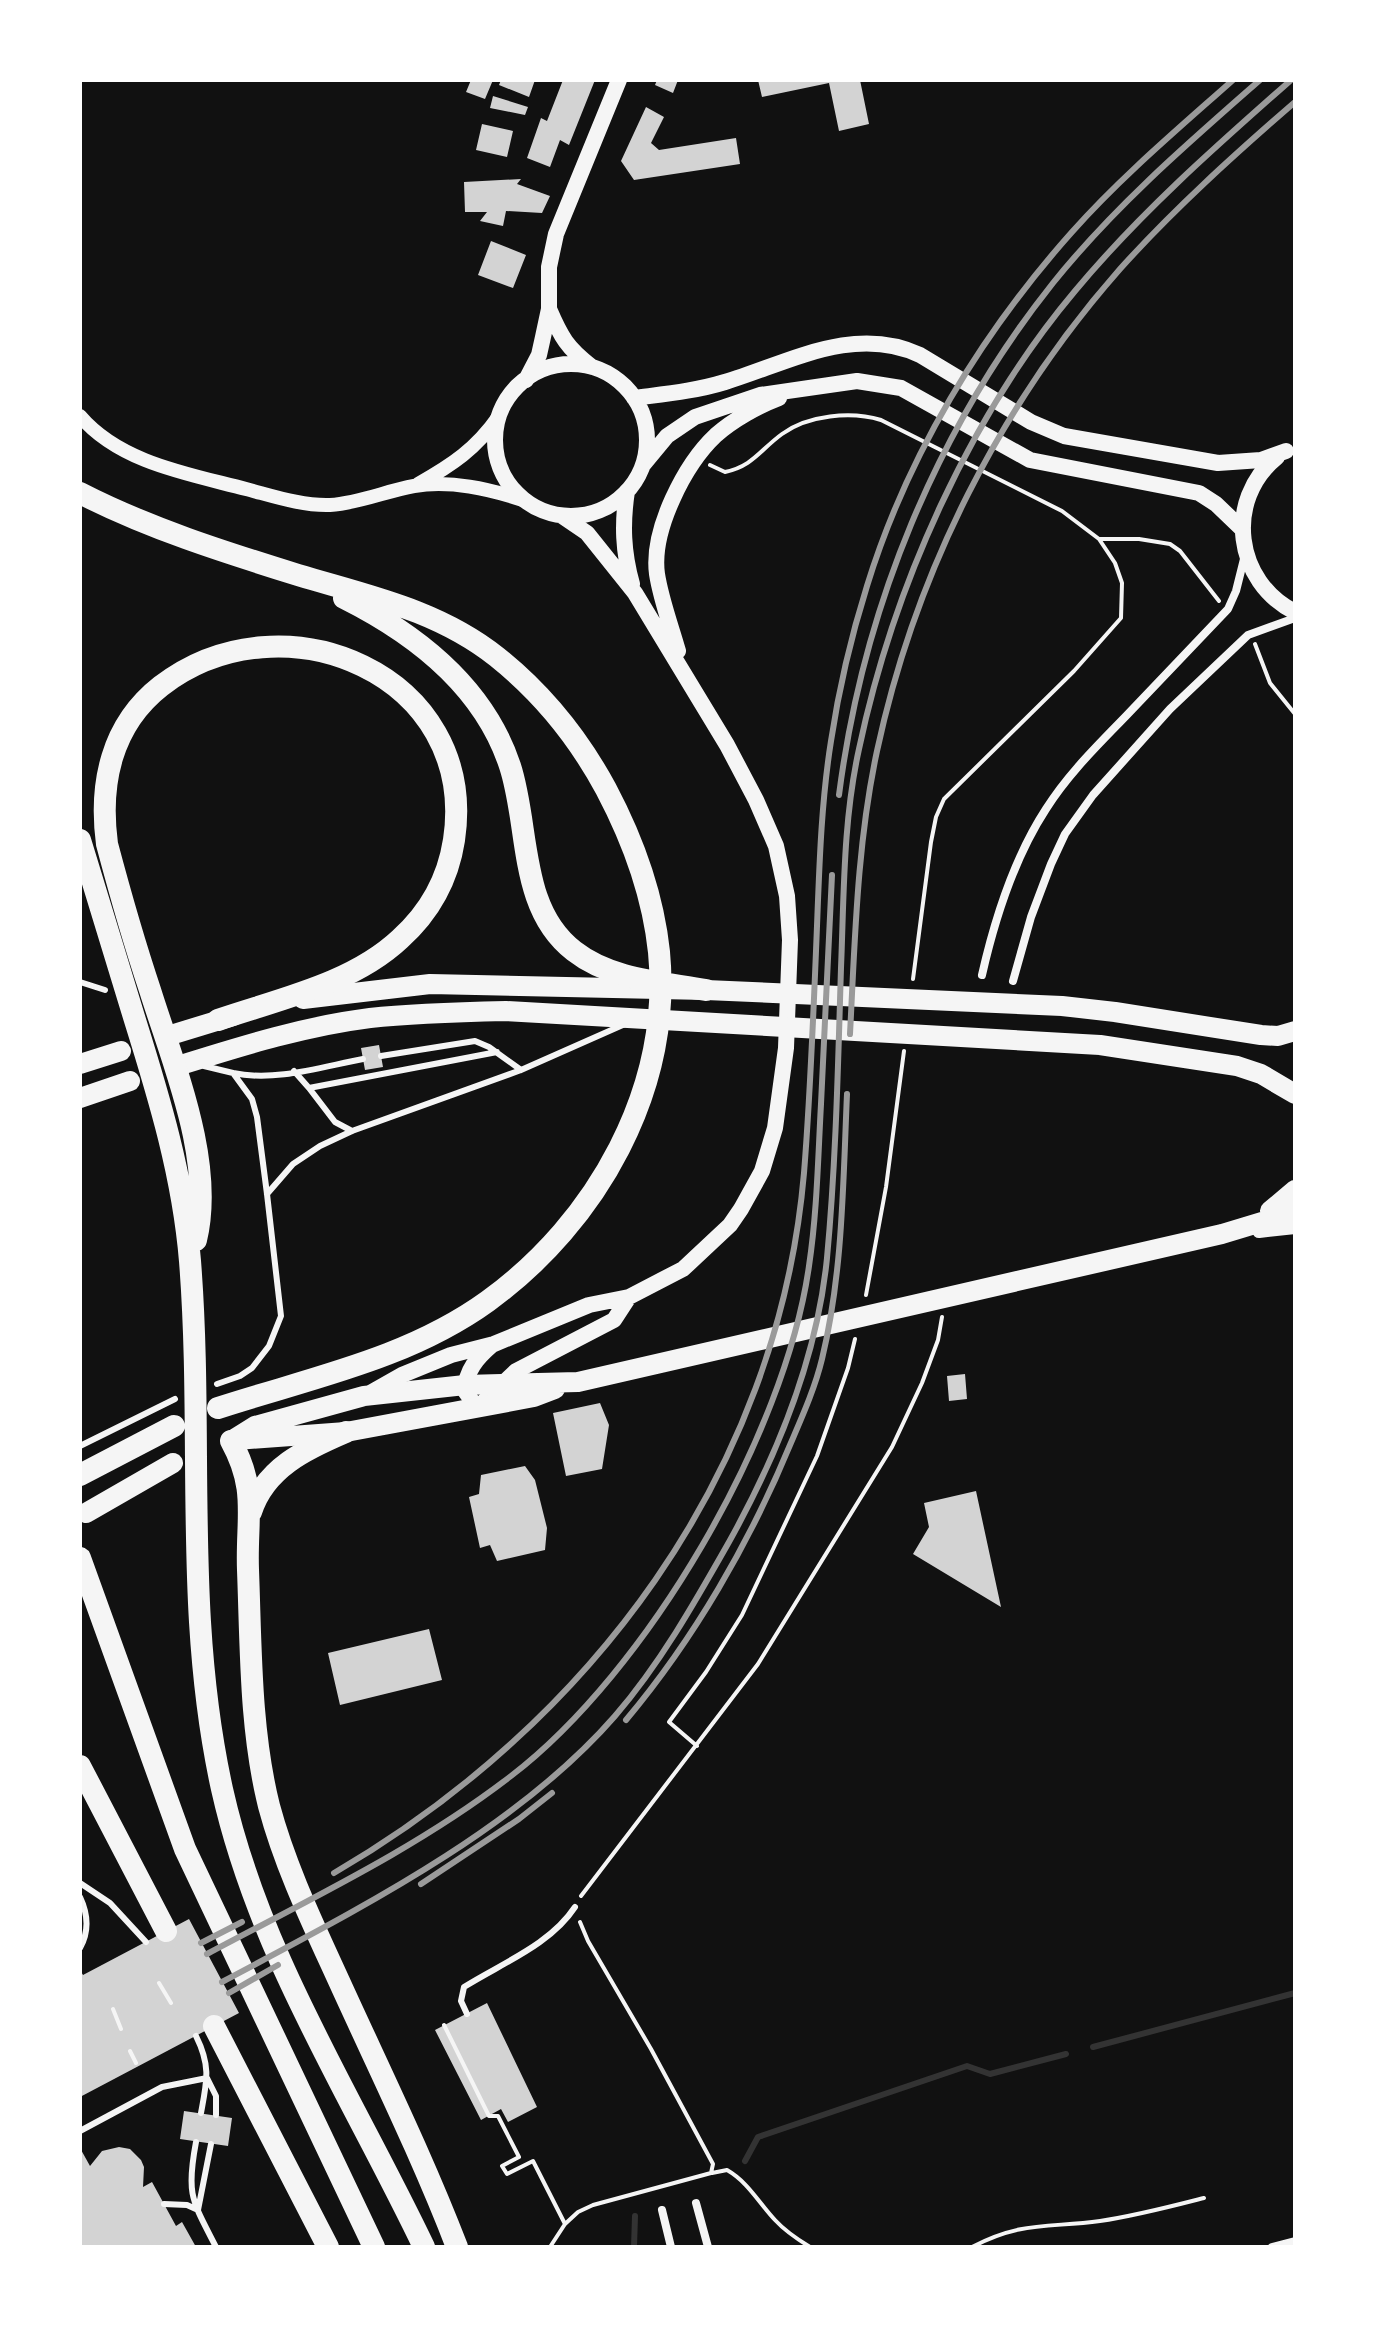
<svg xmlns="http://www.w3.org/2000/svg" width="1375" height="2327" font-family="'Roboto Serif',serif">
<rect width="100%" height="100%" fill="#111"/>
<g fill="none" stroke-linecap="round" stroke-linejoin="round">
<!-- stream -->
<path stroke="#333" stroke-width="6" d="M1093,2047L1295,1993
M745,2161L758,2137L967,2066L990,2074L1066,2054
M634,2247L635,2216"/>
</g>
<!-- building -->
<path fill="#d3d3d3" d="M471,80H493L485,99L466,92Z
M501,80H535L529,97L499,85Z
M563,80H595L569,145L560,140L550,167L527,158L541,118L547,121Z
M657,80H678L673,93L655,85Z
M758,80H860L869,124L839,131L829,83L762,97Z
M493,96L528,107L525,115L490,108Z
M646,107L664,117L651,143L659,150L736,138L740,164L634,180L621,161Z
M482,124L513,131L507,157L476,150Z
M521,179L517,184L550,196L542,213L506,211L503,226L480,221L487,212H465L464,182Z
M491,241L526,255L513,288L478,275Z
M379,1045L383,1067L365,1070L361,1048Z
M965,1374L967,1399L949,1401L947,1376Z
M600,1403L609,1425L602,1469L566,1476L553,1413Z
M525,1466L535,1480L547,1528L545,1550L497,1561L490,1545L480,1548L469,1497L479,1494L481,1475Z
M976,1491L1001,1607L913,1554L929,1527L924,1503Z
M429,1629L442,1680L340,1705L328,1653Z
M189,1919L239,2013L80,2097V1970L83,1975Z
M487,2003L537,2107L508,2122L501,2109L481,2120L435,2030Z
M184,2111L232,2118L228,2146L180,2139Z
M119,2147L130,2149L141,2160L144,2167L143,2187L152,2182L176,2226L182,2222L196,2247H80V2148L90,2166L102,2151Z"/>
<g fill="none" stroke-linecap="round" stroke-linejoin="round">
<!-- path -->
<path stroke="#f5f5f5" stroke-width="4" d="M710,465L725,472C753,466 760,450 782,434C808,415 851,411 881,420L1062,511L1099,539H1139L1170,544L1180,551L1219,601
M1255,644L1270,683L1295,714
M913,979L931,842L936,817L944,799L1074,671L1121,618L1122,583L1115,563L1099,539
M866,1295L886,1187L904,1051
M697,1746L669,1722L706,1672L742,1615L817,1456L848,1368L855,1339
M581,1896L758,1664L892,1447L922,1383L938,1340L942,1317
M159,1983L171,2003
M113,2009L121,2029
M444,2025L489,2116H498L519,2157L502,2166L507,2174L533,2161L565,2224
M130,2051L136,2063
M712,2173L727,2170C748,2182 759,2203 775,2220C785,2231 797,2239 810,2247
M550,2247L565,2224L578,2212L593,2205L711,2173L713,2164L651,2049L588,1941L580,1922
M972,2247C1022,2221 1048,2228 1100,2221C1135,2216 1169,2207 1204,2198"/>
<!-- service -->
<path stroke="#f5f5f5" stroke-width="6" d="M80,982L105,990
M381,1056L475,1041L489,1047L521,1070
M204,1066L233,1073L252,1099L257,1117L267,1194L281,1316L269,1346L252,1368L240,1376L217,1384
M294,1071L309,1088L497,1052
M233,1073C275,1082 321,1067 363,1059
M309,1088L335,1122L352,1131
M267,1194L293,1164L320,1146L352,1131L521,1070L625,1024
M80,1446L175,1399
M80,1883L110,1903L146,1942
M80,1897C88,1914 89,1932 80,1948
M467,2014L461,2001L464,1987C502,1963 550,1945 575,1907
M196,2036C211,2066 207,2081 201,2113
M207,2078L216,2096V2115
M80,2131L162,2087L207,2078
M196,2142C186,2195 192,2200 216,2247
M164,2204L187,2205L198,2210
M198,2210L211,2144"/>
<!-- minor -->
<path stroke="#f5f5f5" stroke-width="8" d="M982,975C995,918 1014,858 1046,809C1068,774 1097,746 1126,716C1160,680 1194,645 1228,609L1236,591L1245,555
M1013,981L1031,917L1051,864L1065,834L1093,795L1170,709L1248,635L1295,618
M696,2203L708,2247
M662,2210L671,2247
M1272,2247L1295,2241"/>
<!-- tertiary -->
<path stroke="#f5f5f5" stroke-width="14" d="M80,416C120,463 189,474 246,489C273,496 302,506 330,505C360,503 386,491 414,486C451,480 489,489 523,500
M418,484C452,465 476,449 499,416
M1259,1231L1295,1227"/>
<!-- secondary -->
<path stroke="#f5f5f5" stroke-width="16" d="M549,309C561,337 567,348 592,367
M495 440a76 76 0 1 1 152 0a76 76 0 1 1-152 0Z
M526,380L539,355L543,337L549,309V267L556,234L619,80
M634,398C664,394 696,391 725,382C788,363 854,324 920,355L1031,422L1064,436L1218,463L1261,460L1286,451
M1277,457C1224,500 1235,582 1295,612
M643,465L667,436L695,417L760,395L857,381L901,388L1030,460L1199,493L1216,504L1241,528
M627,491C622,524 623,552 632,584
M678,651C671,626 661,600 657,574C651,530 685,464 716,435C733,420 758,406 779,398
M492,1345C477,1358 466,1370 465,1391L477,1408L516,1371L614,1320L629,1297
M372,1392L402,1375L451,1355L494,1344L589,1305L629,1297L683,1269L730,1225L741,1209L762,1171L775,1128L786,1048L790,940L787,896L776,846L756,800L727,745L635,593L587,533L562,516"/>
<!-- primary -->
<path stroke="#f5f5f5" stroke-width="20" d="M1270,1211L1295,1190
M236,1440L346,1432L534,1397L555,1389
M231,1441L255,1426L364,1396L465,1385L578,1382L1222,1234L1285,1215L1295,1208
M86,1513L173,1463"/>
<!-- trunk -->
<path stroke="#f5f5f5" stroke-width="20" d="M303,999L430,984L706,990L1062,1006L1115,1012L1261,1035L1278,1036L1295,1031
M174,1034L233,1016
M80,1064L121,1051
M184,1064C245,1045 306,1026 370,1018C415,1013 460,1012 506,1011L1100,1045L1237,1066L1261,1074L1295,1094
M80,1098L130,1081"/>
<!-- motorway -->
<path stroke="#f5f5f5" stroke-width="22" d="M80,493C148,528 224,552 298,575C368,596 438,610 497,657C542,693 579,739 606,789C633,840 653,895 659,952C672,1089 597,1222 488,1301C408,1359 310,1378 218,1408
M344,598C416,634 484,687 510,766C530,827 518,908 574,951C611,980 662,982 706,990
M80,840C98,899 116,958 134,1017C159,1097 183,1176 190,1261C204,1439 183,1612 222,1789C259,1955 352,2096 424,2247
M196,1240C215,1161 173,1064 150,990C134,942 120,893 107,844C99,784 111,725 161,686C283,592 479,675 454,840C448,879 430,912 400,939C352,984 279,999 218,1020
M231,1441C258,1490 246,1518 248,1570C251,1648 250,1730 269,1806C285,1866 313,1924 339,1981C379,2069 422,2156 457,2247
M80,1475L174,1426
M251,1512C265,1468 306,1449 346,1432
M80,1558L185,1849L374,2247
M80,1766L166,1931
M214,2026L328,2247"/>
<!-- rail -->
<path stroke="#9a9a9a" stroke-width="6" d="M839,795C863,609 936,430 1053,283C1114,207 1187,144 1260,80
M850,1034C855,939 857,844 877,751C915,574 1000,405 1120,269C1174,209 1234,155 1295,102
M626,1720C694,1639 750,1542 790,1445C802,1417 815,1388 822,1359C843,1272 843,1183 847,1094
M334,1873C590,1724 778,1474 804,1173C810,1099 813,1025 816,951C819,881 820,810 831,741C839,688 851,637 867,586C907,456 981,334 1072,232C1121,177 1178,129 1233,80
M421,1884L519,1819L552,1793
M201,1943L242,1922
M207,1954C310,1899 418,1848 511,1776C647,1672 785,1436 809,1266C817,1213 818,1158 821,1104C825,1028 828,951 832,875
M222,1982C355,1911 515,1831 615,1716C660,1664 695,1602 729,1542C778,1454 817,1359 827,1258C836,1162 838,1065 841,968C844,895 843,821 859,749C893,588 969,417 1075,291C1140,213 1215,147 1291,80
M229,1993L278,1965"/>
</g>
<!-- border -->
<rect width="1375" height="2327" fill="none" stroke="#ffffff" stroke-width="164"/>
</svg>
